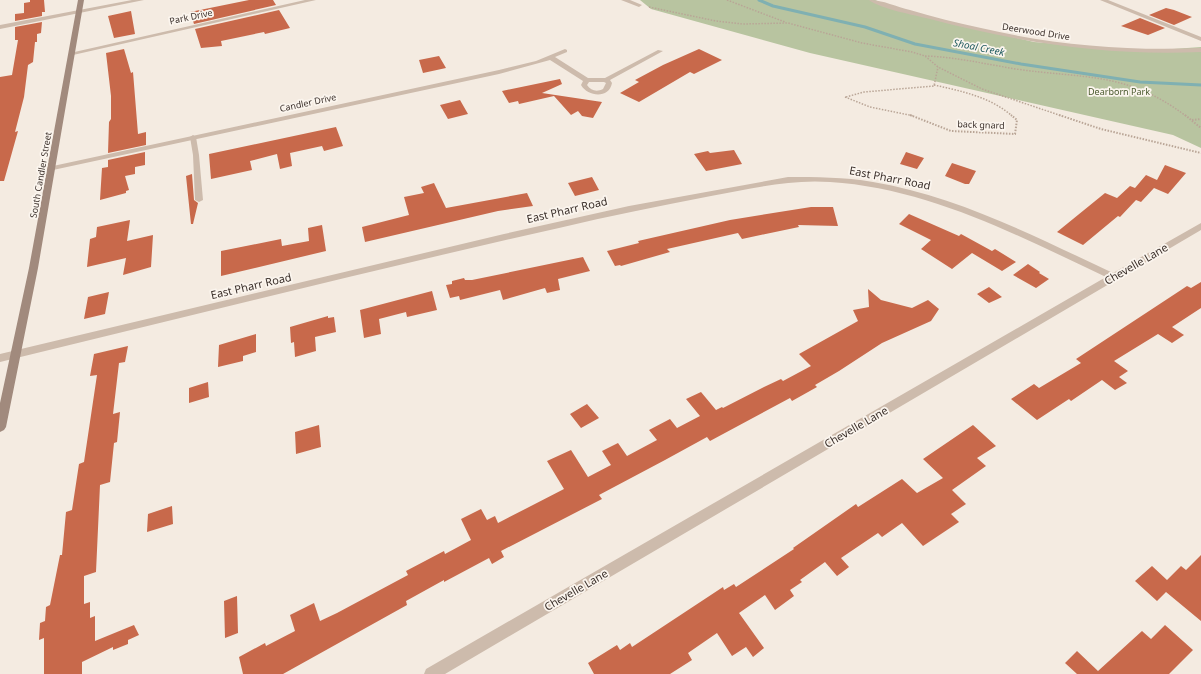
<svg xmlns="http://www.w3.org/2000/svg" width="1201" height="674" font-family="'Noto Sans',sans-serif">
<rect width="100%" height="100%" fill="#f4ebe1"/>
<path fill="#b8c4a0" d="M640 0H875L905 12 1034 42 1145 51 1201 47V148L1173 135 810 53 651 9Z"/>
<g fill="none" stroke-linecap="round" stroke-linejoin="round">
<path stroke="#7fb0b2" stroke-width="3" d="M759 0 773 6 865 27 915 44 1021 64 1140 82 1201 85"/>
</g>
<path fill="#c8694b" d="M30 0H44L45 12H42V16L15 21V14L24 13V3L30 2Z
M249 0H273L276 5 194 24 190 12Z
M1166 8 1174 10 1192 17 1174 25 1149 15Z
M279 10 290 28 265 34 264 32 221 41 222 46 201 48 195 29Z
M131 11 135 34 114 38 108 16Z
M1140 18 1165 28 1148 35 1121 26Z
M42 22 41 33 37 34V42H35L33 62 28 65 24 97 15 132 18 131 4 181H0V77L12 75 18 40H15V27Z
M124 49 131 73 133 72 138 134 146 132V145L108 153 109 122 111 119V96L106 53Z
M699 49 722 60 694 74 690 72 639 102 620 93 639 82 635 80 663 65Z
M439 56 446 68 423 73 419 60Z
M560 79 562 84 542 93 602 102 593 118 582 116 578 111 571 115 554 96 519 104 518 101 509 103 502 91Z
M460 100 468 114 448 119 440 105Z
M336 127 343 146 324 151 322 146 290 153 292 166 280 169 277 154 250 161 252 170 211 179 209 154Z
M734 150 742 164 706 171 694 154 708 151 710 153Z
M145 152V165L135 167V174L125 176 129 190 126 191V193L100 200 102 168 108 167V160Z
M906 152 924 158 917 169 900 164Z
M952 163 976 171 969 184H965L945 176Z
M1165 165 1186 173 1168 194 1154 188 1141 202 1136 200 1120 217 1118 216 1083 245 1057 232 1105 193 1117 198 1130 186 1135 188 1146 175 1157 180Z
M192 174 194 200 198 203 193 224H191L186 176Z
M592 177 599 190 575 196 568 183Z
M434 183 446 208 527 193 533 206 498 211 365 242 362 227 409 215 404 197 424 193 421 187Z
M811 207H833L838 226 798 225 799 227 742 239 738 233 667 249 670 252 621 266 620 265 615 266 607 251 639 243 638 241 730 220Z
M909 214 959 236 961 234 992 251 995 249 1016 262 1002 271 972 253 952 269 921 249 931 240 899 224Z
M130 220 127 241 153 235 151 267 123 275 126 258 87 267 90 239 96 237 97 227Z
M322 225 326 251 221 276V251L281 239 282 246 309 241 308 228Z
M583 257 590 271 558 279 560 290 547 293 545 288 503 300 500 290 460 300 459 296 450 298 446 285 452 284V281L464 278 465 280H472Z
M1028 264 1040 272 1039 273 1049 279 1036 288 1013 275Z
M1201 282V308L1172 327 1184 335 1172 343 1158 334 1114 361 1128 371 1119 377 1127 383 1115 390 1102 380 1071 401 1069 399 1037 420 1011 399 1034 384 1039 388 1081 363 1076 359 1181 290 1187 286 1191 288Z
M989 287 1002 297 989 303 977 294Z
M868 289 881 300 912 308 928 300 939 309 931 321 882 343 839 371 815 385 817 387 792 401 790 398 710 441 707 437 665 460 599 495 602 499 501 551 504 557 492 564 489 558 444 582V580L406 601 407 605 283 674H243L239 657 265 643 266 646 295 631 290 615 314 603 320 621 337 613 408 575 406 571 444 551 445 554 471 540 461 519 481 509 487 520 495 516 498 523 564 489 547 461 571 450 588 477 611 465 602 451 618 443 627 456 657 440 649 430 670 419 677 428 700 416 686 399 701 392 716 410 722 407 723 408 764 387 781 379 783 381 811 366 799 354 858 321 853 310 869 307Z
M432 291 437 310 407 317 406 312 379 319 381 334 364 338 360 310Z
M109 292 105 314 84 319 88 297Z
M328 316V318L334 317 336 332 315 337 316 351 295 357 294 342 291 343 290 327Z
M256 334V352L243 356V361L218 367 219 345Z
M128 346 125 362 119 363 113 414 120 412 117 442 114 443 110 482 100 485 96 572 84 576V604L90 602V618L95 616V641L134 625 139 635 128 640V644L113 650V647L82 662V674H44V638L39 640 40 623 45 621 46 607 50 605 60 555H62L66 512 72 510 79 464 84 462 97 375 90 376 94 354Z
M208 382 209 397 189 403V388Z
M587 404 599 418 581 428 570 414Z
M319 425 321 447 296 454 295 432Z
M973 425 996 446 977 458 986 466 952 490 966 504 951 514 959 522 923 546 902 523 882 537 878 533 841 558 849 567 837 576 825 562 800 580 802 582 790 590 794 596 775 610 765 595 739 613 764 648 753 657 746 647 732 656 717 633 688 653 692 660 670 674H594L588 663 617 645 620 650 630 643 632 647 723 587 724 590 734 584 736 587 794 549 793 548 856 504 858 507 902 479 917 493 943 478 923 459Z
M172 506 173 524 147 532 148 514Z
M1201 555V621L1166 592 1157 601 1135 581 1152 566 1167 580 1181 566 1186 570Z
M237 596 238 633 225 638 224 601Z
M1165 625 1193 650 1169 674H1077L1065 663 1077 651 1098 671 1142 631 1151 639Z"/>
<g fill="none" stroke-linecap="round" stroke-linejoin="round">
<path stroke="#b9a596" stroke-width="1.5" stroke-dasharray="1.5 1.5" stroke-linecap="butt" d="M727 0 785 22
M649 7 716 21 743 24 788 23 862 43 912 52 925 56 938 67 982 89 1062 116
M925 56C956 57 985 64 1016 69 1084 79 1126 71 1186 116
M934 85C961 91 991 97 1012 116
M845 97 870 107 914 116
M846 97 864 92 934 86 938 67"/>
<path stroke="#b9a596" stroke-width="2" stroke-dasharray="1.5 1.5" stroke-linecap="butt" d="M910 115 951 131 1015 134 1017 120 1011 115
M1059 115 1101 129 1201 153
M1185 115 1201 128
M1192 120 1201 119"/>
<path fill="#cdbbac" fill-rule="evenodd" d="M193 135 196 137 199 155 203 200 199 202 195 200 193 155 190 137Z"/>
<path fill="#cdbbac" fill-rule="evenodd" d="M132 0H144L0 29V25Z
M305 0H316L73 55 70 53Z
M621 0H630L642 5 639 7Z
M869 0C883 0 897 7 910 10 933 17 957 23 981 28 1053 45 1127 51 1201 48V52C1107 56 1021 43 930 19 914 15 881 9 869 0Z
M1100 0H1108L1201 37V41Z
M565 49 567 50V52L555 57 588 78H605L658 50 663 51 610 80 612 83C609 99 588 97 581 85L583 81 550 60 499 74 53 170 49 168 53 166 499 70 536 61ZM589 82H604L606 83 603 89C597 92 591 91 587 85Z
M788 177C816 177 844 177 873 182 957 196 1036 237 1113 273L1201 223V230L445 674H424L426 669 1106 277C1019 236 928 188 830 182 789 179 751 189 711 196 660 206 609 216 559 228 372 270 186 317 0 362V354L504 234 629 206Z"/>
<path fill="#a18a7d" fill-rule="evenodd" d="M78 0H84L38 268 6 427 4 430 0 432V403L29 268Z"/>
</g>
<g text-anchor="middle" stroke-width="3.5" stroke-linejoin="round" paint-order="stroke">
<g font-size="9" fill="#3b302b" stroke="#fbf5ee">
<text transform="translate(191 17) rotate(-12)" y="3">Park Drive</text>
<text transform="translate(1036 32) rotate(9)" y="3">Deerwood Drive</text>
<text transform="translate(308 103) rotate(-12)" y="3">Candler Drive</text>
<text transform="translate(981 125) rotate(2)" y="3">back gnard</text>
<text transform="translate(41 175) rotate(-80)" y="3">South Candler Street</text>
</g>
<g font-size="9" fill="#4a5a2e" stroke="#fbf5ee">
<text x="1119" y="95">Dearborn Park</text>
</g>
<g font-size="10" font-style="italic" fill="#1f5a5e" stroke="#fbf5ee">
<text transform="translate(979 47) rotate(11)" y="4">Shoal Creek</text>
</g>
<g font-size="11" fill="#3b302b" stroke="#fbf5ee">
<text transform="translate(890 178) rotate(11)" y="4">East Pharr Road</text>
<text transform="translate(567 210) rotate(-13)" y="4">East Pharr Road</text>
<text transform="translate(1136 264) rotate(-30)" y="4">Chevelle Lane</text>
<text transform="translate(251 286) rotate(-13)" y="4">East Pharr Road</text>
<text transform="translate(856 427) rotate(-30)" y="4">Chevelle Lane</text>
<text transform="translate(576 590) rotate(-30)" y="4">Chevelle Lane</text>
</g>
</g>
</svg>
